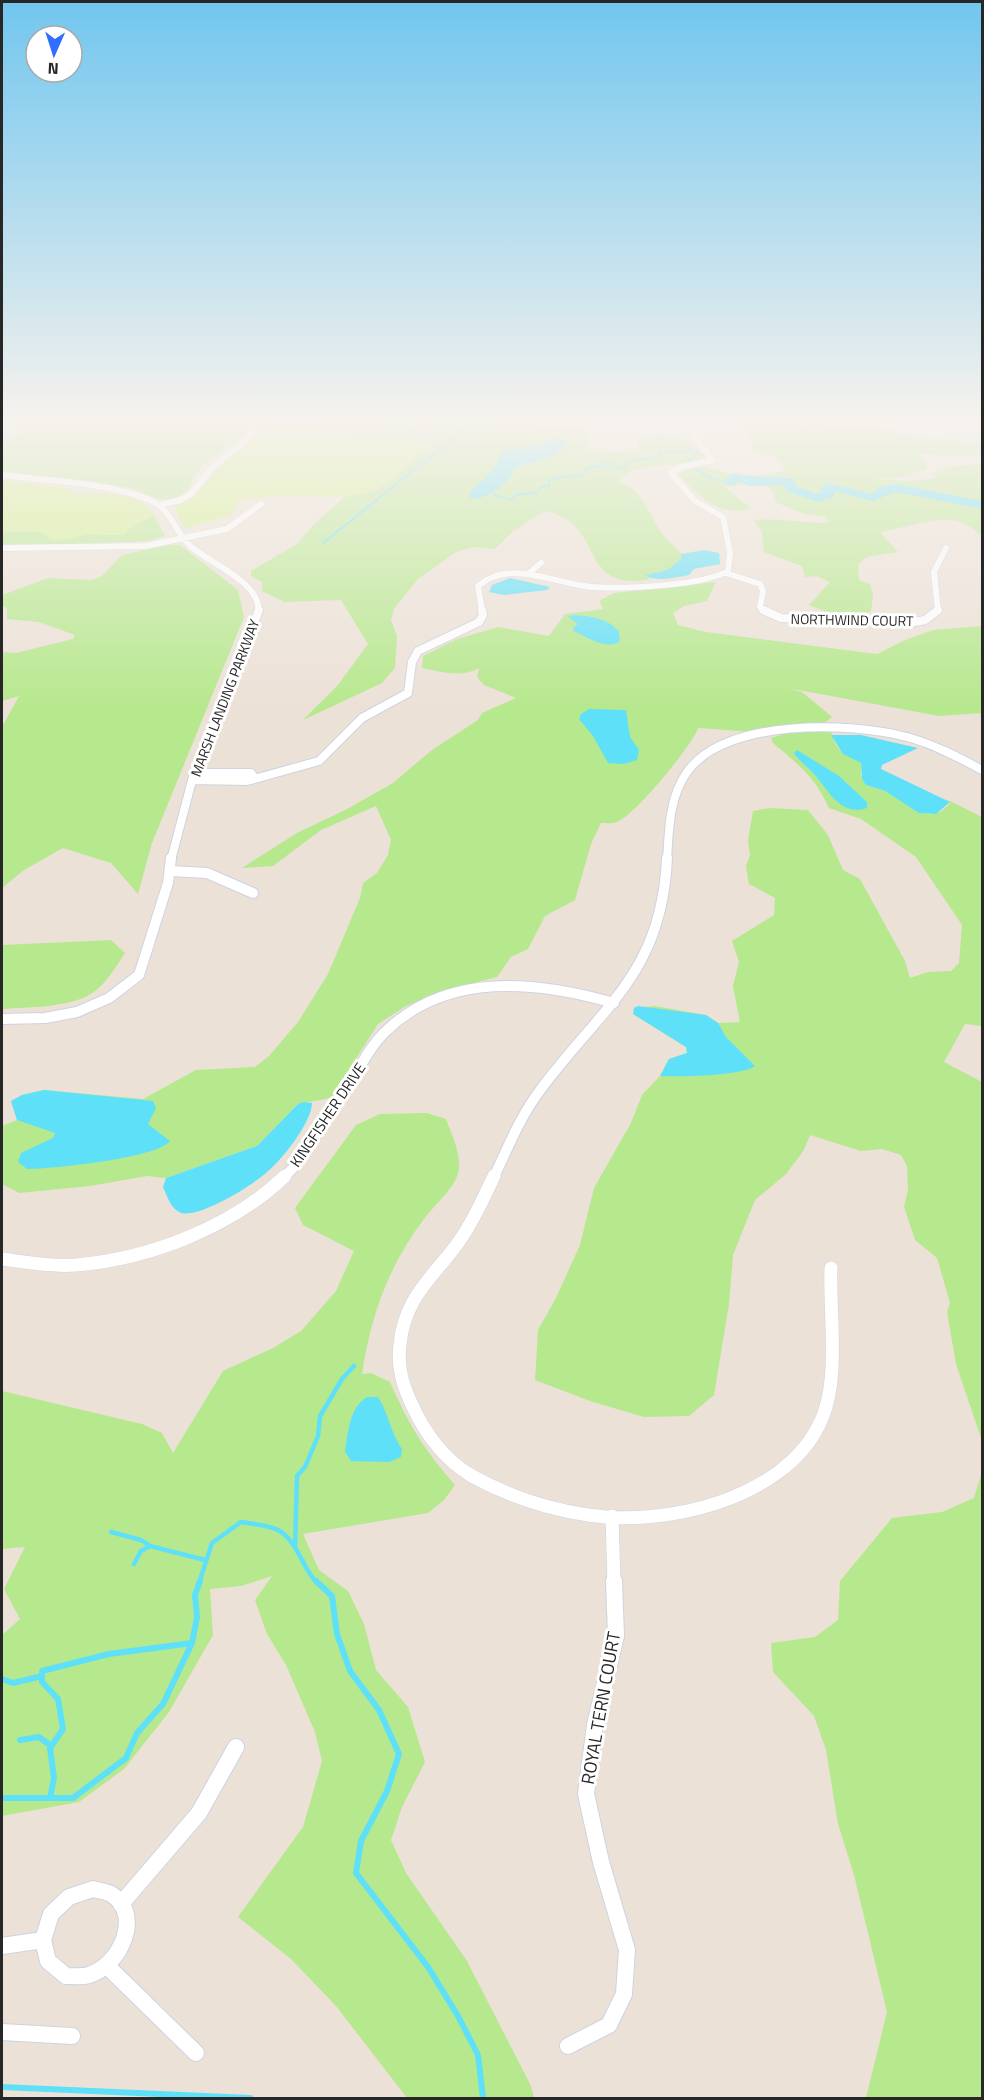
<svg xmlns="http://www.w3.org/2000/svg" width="984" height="2100" font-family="'Titillium Web',sans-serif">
<rect width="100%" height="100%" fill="#ece1d7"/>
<path fill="#b6e88d" d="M2 416H161L246 427 248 433 205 463 194 476 188 490 174 499H158L131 488 2 471V442L21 433 19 426Z
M313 416H544L525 423 542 429H585L589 435V449C606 449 622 456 638 448V440C660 426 691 440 706 457 684 473 642 456 618 481 643 490 647 511 660 531 666 540 676 547 683 555V560L669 570 647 575 650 579C576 593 607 522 544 511L512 532 495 549 473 547 456 552 418 579 394 609 391 620 397 636 395 668 382 683 303 720 338 685 368 644 341 600 285 602 262 591V582L251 576V571L297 544 314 524 345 497 375 490 386 484 421 452 410 446 373 441 374 436H352L349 434 352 430 314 426Z
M793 421 804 430 815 431 865 426 924 438 982 443V456L918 454 927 465 925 469 901 477 875 479 911 481 937 478 933 474 954 466 981 464 982 536C977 533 973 528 967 525 945 511 904 529 880 532L898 552 866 557 858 565 859 580 870 584 873 594 871 612 834 615 809 605 830 582 816 576 805 577 802 566 764 552 762 532 754 520C780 518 803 523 829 523L826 517 805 514 777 503 770 488 758 483 724 487 751 508C721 518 698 496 679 475 696 456 721 475 742 475 757 476 772 474 786 471L776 456 754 450 746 434 749 424Z
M154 515 165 536 147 541 2 547V531L41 532 70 539 88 534 123 535 133 526Z
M170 545H180L238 590 244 617 152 843 138 894 111 863 63 848 24 870 2 888V727L19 696 2 701V652L16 653 73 639 75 635 39 622 7 619V608L2 606V595L48 578 92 580 102 576 122 555Z
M716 582 707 601 684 606 673 613 678 625 706 632 877 654 903 641 933 630 982 626V713L939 716 788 688 802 692 832 717 823 724 754 732 698 728C693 745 636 813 619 821 614 824 607 823 601 823L591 844 575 900 545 916 528 949 511 957 497 977 440 992 406 1006 378 1024 331 1098 298 1104 257 1146 166 1178 147 1176 90 1186 19 1193 2 1184V1126L17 1120 11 1101 22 1095 44 1090 143 1099 196 1070 255 1067 269 1056 298 1022 328 974 360 898 363 883 377 873 388 855 391 840 376 806 321 830 273 866 242 868 297 833 347 809 393 783 432 750 478 720 482 713 516 698 484 685 477 677 479 668C462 678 441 672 422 668L423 656 457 639 498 627 549 636 565 614 603 609 599 601 614 593Z
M831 730C837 755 842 749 861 763V775L866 785C872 788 879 788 885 791 906 800 928 830 950 803L948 800 982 817V1026L965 1024 944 1062 982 1082V1441L956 1364 947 1312 950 1303 937 1258 915 1240 904 1207 908 1190 907 1166 901 1155 882 1149 861 1151 810 1135 804 1150 786 1174 755 1200 733 1255 729 1304 714 1395 689 1416 644 1417 590 1401 535 1380 538 1330 556 1298 580 1245 594 1188 631 1123 642 1095 660 1076 669 1059 687 1053 686 1047 633 1014 634 1008 655 1006 706 1015 718 1023 740 1022 733 986 739 962 732 941 774 915 775 898 749 884 746 866 750 855 748 840 753 811 770 808 808 810 828 835 843 870 860 879 905 961 910 978 928 972 951 971 959 963 962 925 916 857 861 819 829 808C815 777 799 765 773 743L771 738 791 732Z
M111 940 125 953C115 968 105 986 89 995 66 1008 27 1007 2 1009V945Z
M427 1113 446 1119C451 1133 460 1151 459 1167 459 1185 434 1205 424 1219 388 1267 371 1315 362 1374L371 1373 390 1382C410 1427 423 1448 455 1485L444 1500 428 1513 303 1534 319 1570 348 1591 364 1624 376 1670 408 1707 425 1762 402 1807 391 1840 406 1873 467 1961 531 2086 534 2098H407L336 2006 291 1959 238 1917 303 1827 322 1761 315 1732 286 1665 267 1634 255 1600 272 1576 241 1586 210 1589 213 1635 169 1712 124 1769 79 1802 2 1816V1635L20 1619 4 1589 25 1547 2 1549V1391L142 1424 162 1433 173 1453 223 1371 273 1348 301 1331 336 1291 354 1251 303 1225 295 1208 356 1125 380 1114Z
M982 1472V2098H866L887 2012 854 1875 838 1824 826 1750 814 1716 773 1672 771 1643 815 1637 838 1620 840 1581 892 1518 942 1512 974 1498Z"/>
<path fill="#d0f188" d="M261 416H313L314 426 330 430H354L349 434 352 436 376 435 373 441 404 446H430L385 484 366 493 345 497 282 495 241 500 230 516 184 528 175 507 194 497 221 465 256 436 262 424Z
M2 480 73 489 70 494C98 494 137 488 154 515L133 526 123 535 88 534 70 539 52 540 41 532 2 531Z"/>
<path fill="#5fe0f9" d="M557 438 566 440 567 445 556 455 516 467 511 471 513 475C502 485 486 502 470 498V492L493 470 503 451 529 448Z
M704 550 719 553 720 564 694 569 689 575C677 577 656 583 645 575L668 570 681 559V554Z
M510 578 550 587 547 590 504 595 489 592 492 585Z
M573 615C589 616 609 618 619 632L620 641C608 651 586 637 574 631L573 628 578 624 568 617Z
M589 709 626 710 630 737 639 750 637 760 624 764 608 763 593 736 579 719 581 714Z
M831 735H861L918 748 882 765 881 769 950 802 936 814 919 813 885 791 866 785 862 779 861 763 843 754Z
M797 750 839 776 867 802V808C841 817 829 791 814 774 808 767 799 761 794 753Z
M638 1006 706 1015 718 1023 726 1037 755 1066C742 1076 678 1077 660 1076L669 1059 687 1053 686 1047 633 1014 634 1008Z
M44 1090 153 1101 156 1108 148 1124 170 1141C158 1158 51 1169 27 1169L18 1162 21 1153 53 1138 55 1133 17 1120 11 1101 22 1095Z
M304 1102 312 1103C312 1122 282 1160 267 1172 253 1185 200 1218 181 1213 171 1209 167 1196 163 1187L166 1178 257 1146 298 1104Z
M367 1397H378C389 1414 390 1432 402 1449L401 1457 389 1462 351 1461 345 1452C348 1433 349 1408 367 1397Z"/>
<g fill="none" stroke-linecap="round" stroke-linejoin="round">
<path stroke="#5fe0f9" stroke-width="2" d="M342 416 374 420 428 435 449 428 469 432 482 428 480 422 506 419 507 416
M494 495 511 500 516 495 538 493 540 487 550 486 548 481 561 477 582 476 586 469 609 463 617 468H625L630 461 659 457 660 451 686 453 688 449 698 452 689 461C701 475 712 481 730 482
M323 543 459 434"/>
<path stroke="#5fe0f9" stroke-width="4.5" d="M111 1532 141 1540 150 1546 205 1560
M295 1548 297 1476 305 1467 318 1436 320 1416 342 1379 354 1366
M134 1564 141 1551 150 1546
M199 1583 212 1543 241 1522C252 1524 269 1525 278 1530 298 1541 302 1568 317 1583"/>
<path stroke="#5fe0f9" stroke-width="6" d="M316 1581 332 1596 337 1634 350 1671 379 1710 399 1754 387 1791 361 1841 356 1873 428 1967 458 2016 478 2055 483 2098
M2 1679 13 1683 42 1676
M20 1740 39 1737 50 1745
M2 1798H73L126 1758 137 1733 163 1704 192 1643 197 1617 195 1595 200 1581
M50 1798 54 1778 50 1748 63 1729 58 1699 42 1682V1671L109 1654 192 1643
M2 2087 250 2098"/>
<path fill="#5fe0f9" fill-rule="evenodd" d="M734 473C755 479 774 475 793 479L796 486 817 494 822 492 820 489 828 483 872 494 879 487 896 484 982 501V509L896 492 872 501 834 491V497L817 502 787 491 784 485 750 486 737 482 734 485H726V479Z"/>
<defs>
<path id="minor-far4" d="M746 416 843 418 944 435
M637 418 648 416
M2 475C51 481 104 482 150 500 170 508 175 531 189 545 207 562 262 583 258 611
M160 505 180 500 191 494 212 468 246 440 255 425V416
M2 548 145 546 227 529 261 504
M726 573 760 584 763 591 760 607 765 611
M528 574 541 563
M482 611 478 586C511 558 555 584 592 587 624 589 701 586 728 571L730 553 723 517 695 501 671 473 678 468 713 460 692 434 697 416
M938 611 934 572 946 548"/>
<path id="minor-far3" d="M763 610 781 618 910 623 925 620 938 610
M199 773H251L254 777
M193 780 247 781 319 761 362 718 408 693 412 662 418 651 479 622 483 615 482 610
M171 860 194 773 259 610
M667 860C669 829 669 798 687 772 726 718 850 722 907 737 933 744 958 757 982 770"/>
<path id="minor-far2" d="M171 871 207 873 253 893
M2 1019 45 1018 77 1012 109 998 139 975 168 883 171 858
M284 1177 296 1165C314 1137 333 1109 351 1081 362 1064 371 1045 385 1032 447 971 537 981 614 1003
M494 1177C508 1147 521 1115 541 1089 603 1006 662 973 667 858"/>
<path id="minor-far1" d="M494 1176C484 1197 474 1220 460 1240 435 1276 405 1295 400 1344 397 1368 403 1387 414 1409 426 1435 446 1461 472 1476 508 1496 547 1509 588 1515 664 1527 782 1500 819 1425 841 1382 829 1315 831 1268
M2 1259C26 1262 51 1267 76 1265 149 1259 232 1227 285 1176
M612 1516 614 1583"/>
<path id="minor" d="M93 1889C99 1891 106 1891 111 1894 144 1914 120 1966 89 1975 82 1977 74 1976 66 1976L48 1961 43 1940 51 1914 69 1897Z
M121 1904 199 1813 236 1747
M2 1946 43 1940
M107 1966 196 2053
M2 2032 72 2036
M568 2046 609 2025 624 1994 627 1950 601 1862 586 1794 595 1725 616 1636 614 1581"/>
</defs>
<use href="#minor-far4" stroke="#ccd3e2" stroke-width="7"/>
<use href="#minor-far3" stroke="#ccd3e2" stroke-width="10"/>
<use href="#minor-far2" stroke="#ccd3e2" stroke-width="12"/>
<use href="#minor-far1" stroke="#ccd3e2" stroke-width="14"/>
<use href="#minor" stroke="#ccd3e2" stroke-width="18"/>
<use href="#minor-far4" stroke="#fff" stroke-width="6"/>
<use href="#minor-far3" stroke="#fff" stroke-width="8"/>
<use href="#minor-far2" stroke="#fff" stroke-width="10"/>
<use href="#minor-far1" stroke="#fff" stroke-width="13"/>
<use href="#minor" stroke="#fff" stroke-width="16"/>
</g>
<linearGradient id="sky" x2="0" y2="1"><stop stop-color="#71c6ef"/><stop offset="0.59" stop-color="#f6f2ed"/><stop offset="1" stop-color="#f6f2ed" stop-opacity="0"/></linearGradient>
<rect width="984" height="710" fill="url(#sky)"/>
<g text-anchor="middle" stroke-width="6" stroke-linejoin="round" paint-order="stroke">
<g font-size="14" fill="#272727" stroke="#fff">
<text transform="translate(852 620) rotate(1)" y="5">NORTHWIND COURT</text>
<text transform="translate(225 698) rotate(-69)" y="5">MARSH LANDING PARKWAY</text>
</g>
<g font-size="15" fill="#272727" stroke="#fff">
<text transform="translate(328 1115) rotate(-56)" y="5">KINGFISHER DRIVE</text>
</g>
<g font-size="18" fill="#272727" stroke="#fff">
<text transform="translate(601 1708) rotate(-80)" y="6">ROYAL TERN COURT</text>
</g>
</g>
<rect width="984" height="2100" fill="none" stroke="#272727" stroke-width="6"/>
<g transform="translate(54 54) rotate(183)"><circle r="28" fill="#ffffff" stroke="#a9a9a9" stroke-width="1.5"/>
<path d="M0-4.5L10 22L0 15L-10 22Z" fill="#316dff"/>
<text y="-9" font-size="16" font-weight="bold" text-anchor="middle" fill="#272727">N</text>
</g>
</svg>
